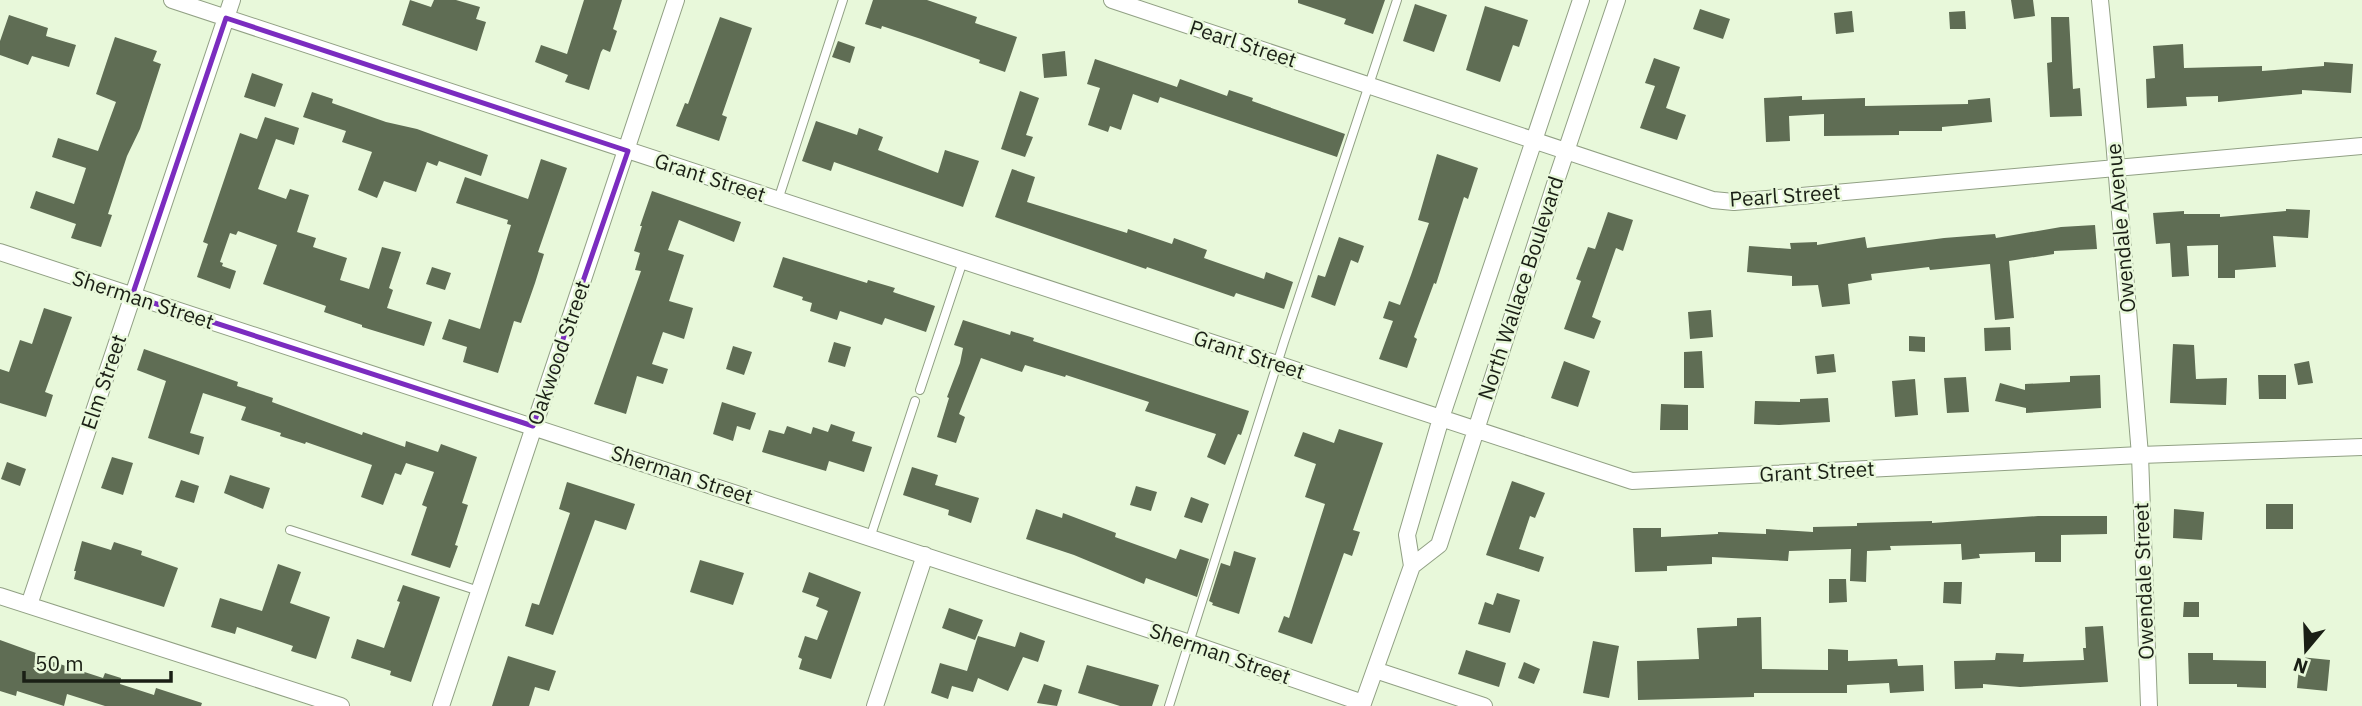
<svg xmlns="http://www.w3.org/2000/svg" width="2362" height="706" font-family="'IBM Plex Sans',sans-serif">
<rect width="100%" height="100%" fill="#e8f8da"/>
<path fill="#5f6d54" d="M410 0 431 7 434 0H456L480 7 476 19 486 22 477 51 402 25Z
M584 0H622L613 29 617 31 610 52 603 49 601 52 589 90 565 82 568 75 535 62 541 45 567 54Z
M873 0H927L977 17 975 23 1017 37 1005 72 979 63 980 60 921 39 882 26 881 29 865 24Z
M1298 0H1385L1373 34 1344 24 1346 19 1298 3Z
M2011 0H2033L2035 16 2014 19Z
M1415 4 1447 15 1434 52 1403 41Z
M1485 6 1528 20 1519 47 1513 45 1500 82 1466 70Z
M1700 9 1730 19 1723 39 1693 29Z
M1852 11 1854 32 1836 34 1834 13Z
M1965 11 1966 29H1950L1949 12Z
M9 15 48 28 46 36 76 45 69 67 32 56 28 65 0 55V41Z
M720 17 752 28 722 115 727 117 719 141 676 126 685 103 688 104Z
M2051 17H2069L2073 89 2080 88 2082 116 2050 117 2047 63 2052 62Z
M115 37 157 51 153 61 161 64 140 129 127 156 108 214 112 215 101 247 71 238 76 224 30 208 36 191 74 204 86 168 52 157 58 138 98 151 116 102 96 94Z
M838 41 855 47 850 63 832 57Z
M2183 44 2184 68 2262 66V71L2324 66V62L2353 64 2351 93 2302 90V94L2218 102V96L2186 97 2187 106 2147 108 2146 79 2155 78 2153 46Z
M1065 51 1067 76 1044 78 1042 54Z
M1654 58 1680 67 1666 108 1686 115 1677 140 1640 128 1655 86 1645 83Z
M1095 59 1177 87 1180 79 1227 96 1229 90 1253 98 1252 101 1345 134 1337 157 1160 97 1158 103 1133 94 1121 130 1110 126 1108 132 1088 125 1100 88 1087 84Z
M252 73 283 84 275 107 244 97Z
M1020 91 1039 98 1026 135 1033 137 1025 157 1001 149Z
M312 92 333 99 332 103 386 122 417 129 488 155 481 176 439 161 437 166 427 162 416 192 384 181 377 198 358 190 372 152 342 142 346 131 303 117Z
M1802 96V100L1865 98V106L1968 104V100L1990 98 1992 122 1942 127V131H1899V135L1824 136V114L1789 116 1790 141 1766 142 1764 98Z
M265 117 299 128 294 145 276 139 258 189 286 199 290 189 309 195 297 232 316 238 313 247 347 258 340 280 369 289 382 247 401 252 389 288 393 290 387 308 432 322 424 346 362 327V325L324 312 326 306 263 284 277 245 238 231 236 235 230 233 220 262 223 263 222 266 236 271 230 289 197 277 208 244 203 242 240 133 257 139Z
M816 121 857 135 859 128 883 137 878 150 938 173 945 150 979 161 963 207 834 162 831 171 802 161Z
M1437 154 1478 168 1468 199 1464 197 1436 284 1434 283 1414 337 1417 339 1407 368 1379 359 1393 321 1383 318 1389 301 1400 305 1411 275 1429 223 1418 220Z
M541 159 567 168 538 252 544 254 535 283 521 323 514 321 498 373 463 362 467 347 442 339 449 319 480 329 511 225 507 224 508 220 456 203 465 177 528 199Z
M1012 169 1035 177 1027 202 1127 233 1128 229 1172 244 1174 238 1207 250 1204 258 1264 279 1266 272 1293 282 1284 309 1236 293 1234 297 1147 267 1146 269 995 217Z
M652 191 741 222 734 242 679 220 668 250 684 255 669 301 693 308 684 339 663 332 652 364 668 369 663 384 637 376 626 414 594 404 641 271 635 270 640 253 634 251 642 226H640Z
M2286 209 2310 210 2308 238 2273 236 2276 267 2235 270V278H2218V245L2187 246 2189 276 2172 277 2170 243 2156 244 2153 213 2184 211V214H2220V217L2286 211Z
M1608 212 1633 220 1623 251 1616 248 1592 317 1601 321 1594 339 1564 329 1581 281 1576 279 1588 247 1595 249Z
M2095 225 2097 249 2054 251V254L2009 261 2014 318 1995 320 1990 264 1930 270 1929 267 1871 274 1872 280 1848 284 1850 304 1822 307 1818 285 1792 286V276L1747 272 1749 246 1791 249 1790 243 1817 242V245L1865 237 1867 248 1944 238 1995 234 1996 238 2061 227Z
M1339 237 1364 246 1358 263 1351 260 1335 306 1311 297 1318 275 1325 277Z
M783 257 867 283 868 280 895 288 893 292 935 306 926 332 885 318 882 325 840 311 837 320 810 311 812 303 802 300 803 297 773 287Z
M432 267 451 273 445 290 426 284Z
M44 308 72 317 45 392 53 395 46 417 0 403V369L9 372 20 340 32 344Z
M1711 310 1713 337 1690 339 1688 312Z
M963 320 1010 335 1011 331 1034 338 1033 341 1249 411 1241 435 1238 434 1225 465 1207 457 1216 434 1145 411 1149 402 1066 375 1065 377 1025 365 1022 372 981 358 959 414 965 417 956 443 937 437 949 398 947 397 960 363 963 348 954 345Z
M2010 327 2011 350 1985 351 1984 328Z
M1909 336 1925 337V352L1909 351Z
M834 342 851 347 845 367 828 362Z
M2173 344 2194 345 2196 379 2227 378 2226 405 2170 403Z
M733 346 752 352 744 375 726 369Z
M144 349 238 382 237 386 273 398 272 402 362 435 363 432 405 447 406 441 438 452 441 444 477 457 462 503 468 505 455 545 458 546 450 568 411 555 427 507 422 505 434 472 406 463 401 475 395 473 383 505 361 497 372 465 306 442 305 444 280 436 281 433 241 420 246 407 203 393 190 433 204 437 199 455 148 438 166 381 137 370Z
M1702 351 1704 388H1684V352Z
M1834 354 1836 372 1817 374 1815 356Z
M1564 361 1590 371 1578 407 1551 398Z
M2309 361 2313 383 2298 385 2294 364Z
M2100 375 2101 408 2026 413V408L1995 401 2000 383 2025 390V384L2070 382V376Z
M2258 375H2286V399H2259Z
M1966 377 1969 412 1947 413 1944 378Z
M1915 379 1918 415 1895 417 1892 381Z
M1828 398 1830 422 1779 425 1754 424 1755 401 1800 402V399Z
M722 402 756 413 750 430 737 426 733 441 713 434Z
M1661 404 1688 405V430H1660Z
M831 424 855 432 852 441 872 447 864 472 829 461 826 471 762 452 769 430 784 434 787 426 811 434 813 427 828 432Z
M1339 429 1383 443 1353 530 1360 532 1352 556 1344 553 1312 644 1278 632 1284 616 1289 618 1325 504 1305 497 1316 464 1294 456 1303 432 1334 443Z
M112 457 133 463 123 495 101 488Z
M7 462 26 469 20 486 1 479Z
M912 467 938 475 935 485 979 498 971 523 948 515 949 510 903 495Z
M230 475 270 488 263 509 224 493Z
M181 480 199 486 194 503 175 497Z
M1512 481 1545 493 1535 518 1530 516 1519 549 1544 557 1539 572 1486 555Z
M567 482 635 504 626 530 595 520 553 635 525 626 532 603 539 605 570 513 559 509Z
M1136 486 1157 492 1151 511 1130 505Z
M1191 497 1209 504 1202 523 1184 517Z
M2266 504H2293V529H2266Z
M1036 509 1062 518 1063 513 1116 533 1115 537 1176 559 1180 549 1209 559 1197 597 1146 578 1144 584 1074 555 1026 539Z
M2174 509 2204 512 2202 540 2173 538Z
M2038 516H2107V534L2061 535V562H2035V552L1979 554 1980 558 1962 560 1961 544 1890 546 1891 550 1867 551 1866 582 1850 581 1851 549 1789 551 1788 561 1712 557V564L1667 566V571L1635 572 1633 528H1661V537L1718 534V532L1766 534V529L1813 532V527L1857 526V523L1932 521V523Z
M82 541 111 550 114 542 142 551 141 555 178 568 164 607 74 579 76 571H74Z
M1234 551 1256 558 1239 614 1212 605 1213 603 1209 601 1221 563 1230 566Z
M700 560 744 573 733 605 690 592Z
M278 564 301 572 290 603 330 617 316 659 291 651 293 646 237 627 235 634 211 627 220 598 262 611Z
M809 572 861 592 831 679 799 669 802 659 798 657 805 636 817 640 828 611 816 606 819 598 802 592Z
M1829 579H1846L1847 602 1829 603Z
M1944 582H1962L1961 604 1943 603Z
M403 585 440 597 411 682 390 675 391 671 351 658 357 639 384 648 400 602 397 601Z
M1497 593 1520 600 1510 633 1478 624 1485 602 1493 605Z
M2184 602H2199V617H2183Z
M949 608 983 620 975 640 942 628Z
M1761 617 1762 669 1828 670V649L1848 650V661L1897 659 1898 666 1923 665 1924 691 1890 693 1889 683 1847 685V693H1754V697L1638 700 1637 661 1699 659 1697 628 1737 626V618Z
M2103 626 2108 682 2020 687 1983 684V688L1955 689 1954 661 1995 660 1996 653 2024 654 2023 662 2084 660 2083 648H2086L2085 627Z
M1020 632 1045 641 1038 662 1023 657 1008 691 978 678 973 692 952 686 948 699 931 693 940 663 967 671 978 636 1015 647Z
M0 640 36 653 35 656 103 678 105 673 121 678 120 684 154 695 156 688 202 703 201 706H105L67 694 64 706 17 691 16 696 0 691Z
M1593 641 1619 646 1609 698 1583 693Z
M1466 650 1506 663 1499 687 1458 674Z
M2188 653H2213V660L2266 661V688L2237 687V684H2189Z
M508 656 556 671 549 691 535 687 529 706H492Z
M2300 657 2330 660 2327 691 2297 688Z
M1524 662 1540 669 1534 684 1518 678Z
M1087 665 1159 685 1152 706H1120L1078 693Z
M1044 684 1062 690 1057 706 1037 703Z"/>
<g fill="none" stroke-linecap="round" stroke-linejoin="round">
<defs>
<path id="lane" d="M778 200 843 0
M920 390 963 261
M290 530 479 591
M870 538 915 401
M1169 706 1284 342 1397 0"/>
<path id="street" d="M172 0 1632 481 2140 455 2362 447
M1112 0 1713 200 1734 202 2362 146
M2100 0 2114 140 2140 455 2149 706
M0 252 1190 643 1363 703
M1412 566 1439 545 1557 178 1617 0
M0 596 341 706
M29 605 232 0
M1375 670 1484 706
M441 706 676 0
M875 706 925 555
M1362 706 1412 566 1407 535 1441 418 1581 0"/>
</defs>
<use href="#lane" stroke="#91a084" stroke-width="10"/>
<use href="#street" stroke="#91a084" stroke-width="18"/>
<use href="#lane" stroke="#fff" stroke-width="8"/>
<use href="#street" stroke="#fff" stroke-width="16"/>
</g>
<path fill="none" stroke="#7b2cbf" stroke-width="5" stroke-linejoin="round" d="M226 18 628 151 533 426 132 296Z"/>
<g text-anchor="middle" stroke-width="5" stroke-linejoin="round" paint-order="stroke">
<g font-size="21" fill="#1a1f15" stroke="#e8f8da">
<text transform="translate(1243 44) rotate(18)" y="7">Pearl Street</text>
<text transform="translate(710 178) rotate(18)" y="7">Grant Street</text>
<text transform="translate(1785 196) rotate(-4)" y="7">Pearl Street</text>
<text transform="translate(2121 228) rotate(-95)" y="7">Owendale Avenue</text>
<text transform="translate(1521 288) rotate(-72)" y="7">North Wallace Boulevard</text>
<text transform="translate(143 300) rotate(18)" y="7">Sherman Street</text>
<text transform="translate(559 353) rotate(-71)" y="7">Oakwood Street</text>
<text transform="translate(1249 355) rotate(18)" y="7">Grant Street</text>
<text transform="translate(104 382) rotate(-71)" y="7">Elm Street</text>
<text transform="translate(1817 472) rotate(-3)" y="7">Grant Street</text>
<text transform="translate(682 475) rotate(18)" y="7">Sherman Street</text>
<text transform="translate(2144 581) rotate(-92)" y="7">Owendale Street</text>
<text transform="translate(1220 654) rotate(19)" y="7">Sherman Street</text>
</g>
</g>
<g transform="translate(2306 650) rotate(199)" stroke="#e8f8da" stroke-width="5" paint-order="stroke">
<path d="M0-5L12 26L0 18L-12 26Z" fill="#1a1f15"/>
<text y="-10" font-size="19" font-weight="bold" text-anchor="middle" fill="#1a1f15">N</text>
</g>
<path d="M24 671v10h147v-10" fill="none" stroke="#1a1f15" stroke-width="3.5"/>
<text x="35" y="671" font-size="21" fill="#1a1f15" stroke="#e8f8da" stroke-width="5" paint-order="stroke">50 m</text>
</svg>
